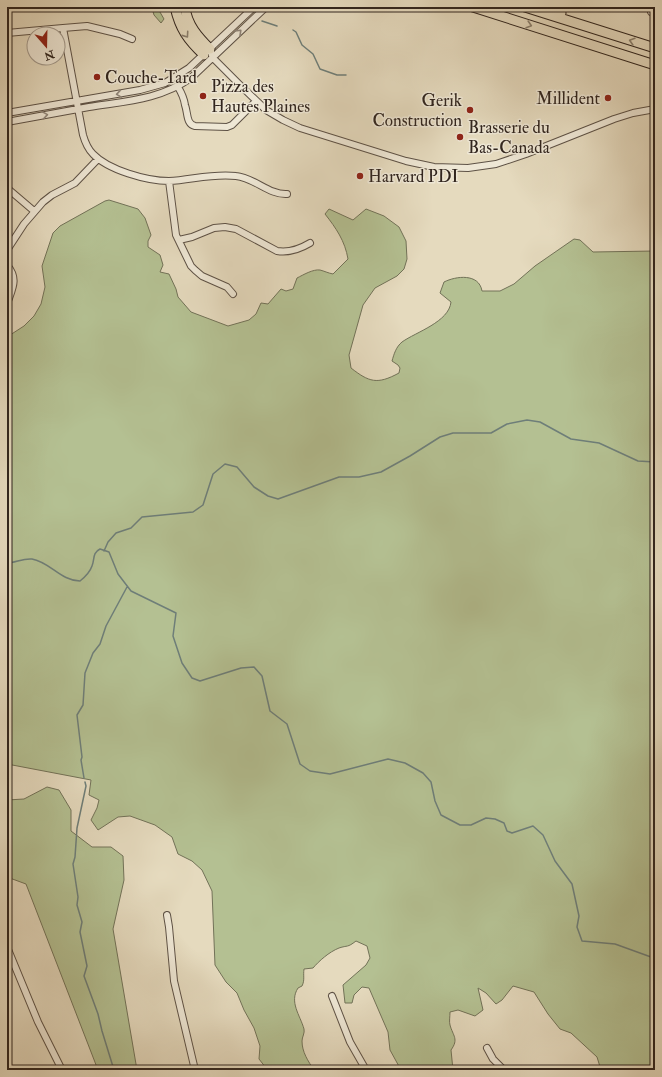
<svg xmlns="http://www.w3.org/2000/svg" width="662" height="1077" font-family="'IM FELL Double Pica',serif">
<rect width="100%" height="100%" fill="#e5dabe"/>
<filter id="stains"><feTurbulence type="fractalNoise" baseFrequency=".005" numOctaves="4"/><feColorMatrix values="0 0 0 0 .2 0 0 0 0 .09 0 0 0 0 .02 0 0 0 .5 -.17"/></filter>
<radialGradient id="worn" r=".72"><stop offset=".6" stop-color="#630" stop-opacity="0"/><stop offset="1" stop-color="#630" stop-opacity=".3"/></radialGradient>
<path fill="#b4c092" stroke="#727258" d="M137 7H157L164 19 161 23 154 15 152 8Z
M109 200 138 209 145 218 151 235 148 241V247L160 255 163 265 160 272 169 274 176 289 178 297 191 312 228 326 249 320 256 314 261 303 268 304 281 289 286 291 293 289 297 278C303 275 313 269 320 270 324 271 328 273 333 274L348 259C345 241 336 228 325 214L329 209 353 220 366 209 384 216 399 227 406 241 407 259 404 269 397 276 375 288 363 305 349 355 351 368C369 382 377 385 399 373L400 368 398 365 392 361C394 354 396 347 402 342 416 332 449 322 451 302L440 293 444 282C456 276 479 273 482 291H500L514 284 535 266 574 239 580 240 593 252 655 251V1070H601L597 1057 571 1033 560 1029 548 1014 534 992 513 986 502 1000 496 1004 486 993 478 988 483 1010 475 1016 458 1010 450 1012C450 1016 449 1022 450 1025 453 1036 459 1039 451 1050L453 1070H401L390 1050 388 1032 369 988 362 987 354 995 352 1003H345L343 985 366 965 370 958 367 946 356 941C347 948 348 945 339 948 329 952 319 961 313 968L304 969C303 976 305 980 302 986L298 988C289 1002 300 1015 304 1029 305 1033 302 1037 302 1041 302 1052 308 1061 314 1070H270L266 1068 259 1059 260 1046 254 1028 244 1010 237 993 226 982 215 965 212 891 202 870 192 861 178 854 172 837 155 825 130 816 118 817 98 830 91 820 97 808 99 800 89 795 91 780 7 764V337L24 326 34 316 41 304 45 287 42 266 53 233 60 226 105 201Z
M47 787 59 790 71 810V831L92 847H111L123 856 124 880 113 929 137 1070H98L26 884 7 877V800L24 799Z"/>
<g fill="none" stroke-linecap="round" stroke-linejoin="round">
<path stroke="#6e7e79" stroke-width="1.5" d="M226 7 234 10
M262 21 277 26
M293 30 296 32 302 45 313 54 320 69 337 75H346
M104 551 108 542 116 533 131 528 142 517 193 512 203 505 213 474 225 464 237 467 254 487 268 496 278 499 339 477H359L381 472 410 456 440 437 453 433H491L507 424 527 420 540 422 571 439 599 443 638 461 655 462
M7 563C15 563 23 558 32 559 50 562 61 581 80 581 85 577 90 572 92 566 95 559 92 553 100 549L109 552 118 574 131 591 176 613 173 636 182 663 192 678 200 681 241 668 254 667 262 676 270 711 287 724 300 764 310 771 330 774 388 759 405 763 423 773 431 782 435 801 441 815 460 825H471L486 818 495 819 504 823 507 831 512 833 533 826 543 835 555 861 572 884 579 916 577 927 582 941 615 944 651 957 655 963
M84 778 81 760 82 757 77 715 83 705 85 673 93 653 100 644 106 626 127 587
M85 782 86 786 77 828 75 857 73 864 78 897 77 905 82 922 80 932 87 966 84 976 98 1014 102 1031 114 1070"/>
<defs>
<path id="minor" d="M651 12 655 10
M63 28 87 26 120 34 132 39
M7 33 63 28 83 135C85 142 88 149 93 154 108 170 147 181 169 181 191 180 213 173 236 176 255 178 269 195 287 194
M210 49 213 58 242 87 266 110 283 120 300 128 406 161 434 167 468 168 496 164 526 154 614 119 633 113 655 109
M178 87C181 92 184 98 185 105 188 113 186 124 195 126L227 127 232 125 256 101
M7 113 140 90 165 83 189 68 254 7
M7 122C34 117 62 112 89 107 126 101 159 100 191 78L266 7
M169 181 176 235 191 266 195 270 202 276 227 287 233 294
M7 188 34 211
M179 240 192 237 214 228 225 227 236 229 277 251C289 253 300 249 310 243
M7 250 24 224 43 202 52 195 75 183 98 159
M7 265C19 279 12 289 7 304
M167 915 169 927 174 981 195 1070
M7 947 38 1022 62 1070
M332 996 350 1042 366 1070
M487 1048 493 1059 504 1070"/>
<path id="highway" d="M175 7C180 29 188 40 204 55
M185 7C187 25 198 37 210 49
M473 7 655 65
M525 7 655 48
M547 7 561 13"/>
</defs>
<use href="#minor" stroke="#5e5246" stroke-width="8"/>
<use href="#highway" stroke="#31251e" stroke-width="11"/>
<use href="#minor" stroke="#eee7d5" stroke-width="6"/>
<use href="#highway" stroke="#e5dabe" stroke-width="9"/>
</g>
<defs><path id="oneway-chevron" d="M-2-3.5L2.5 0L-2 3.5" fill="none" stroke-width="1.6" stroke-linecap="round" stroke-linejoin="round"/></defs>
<g stroke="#8b806e">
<use href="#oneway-chevron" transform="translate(529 25) rotate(17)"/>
<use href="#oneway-chevron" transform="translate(186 35) rotate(55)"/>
<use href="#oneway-chevron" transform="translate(632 41) rotate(-163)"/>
</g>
<g stroke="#90867a">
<use href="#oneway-chevron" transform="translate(239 32) rotate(-44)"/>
<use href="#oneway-chevron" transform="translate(119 94) rotate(171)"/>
<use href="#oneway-chevron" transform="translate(45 115) rotate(-9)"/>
</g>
<g fill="#8f2418" stroke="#eee7d5" stroke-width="1.5">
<circle cx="97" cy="77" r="4"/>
<circle cx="203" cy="96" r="4"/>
<circle cx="608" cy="98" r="4"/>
<circle cx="470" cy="110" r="4"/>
<circle cx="460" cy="137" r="4"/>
<circle cx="360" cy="176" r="4"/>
</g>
<g text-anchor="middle" stroke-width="3" stroke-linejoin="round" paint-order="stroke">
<g font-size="17" fill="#31251e" stroke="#eee7d5" text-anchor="start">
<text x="105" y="83">Couche-Tard</text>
<text x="211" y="92">Pizza des<tspan x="211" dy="20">Hautes Plaines</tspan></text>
<text x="600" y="104" text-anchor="end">Millident</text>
<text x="462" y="106" text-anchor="end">Gerik<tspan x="462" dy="20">Construction</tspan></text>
<text x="468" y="133">Brasserie du<tspan x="468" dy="20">Bas-Canada</tspan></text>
<text x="368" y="182">Harvard PDI</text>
</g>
</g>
<rect width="662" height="1077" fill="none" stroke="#e5dabe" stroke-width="24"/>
<rect x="8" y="8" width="646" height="1061" fill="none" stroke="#31251e" stroke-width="2"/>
<rect x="12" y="12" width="638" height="1053" fill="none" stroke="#31251e"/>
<g transform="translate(46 46) rotate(160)"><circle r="19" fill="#eee7d5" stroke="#a2998c"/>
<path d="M0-3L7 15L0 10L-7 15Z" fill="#8f2418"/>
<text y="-6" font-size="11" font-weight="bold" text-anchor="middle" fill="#31251e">N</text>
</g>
<rect width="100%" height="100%" filter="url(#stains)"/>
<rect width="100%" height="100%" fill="url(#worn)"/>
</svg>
